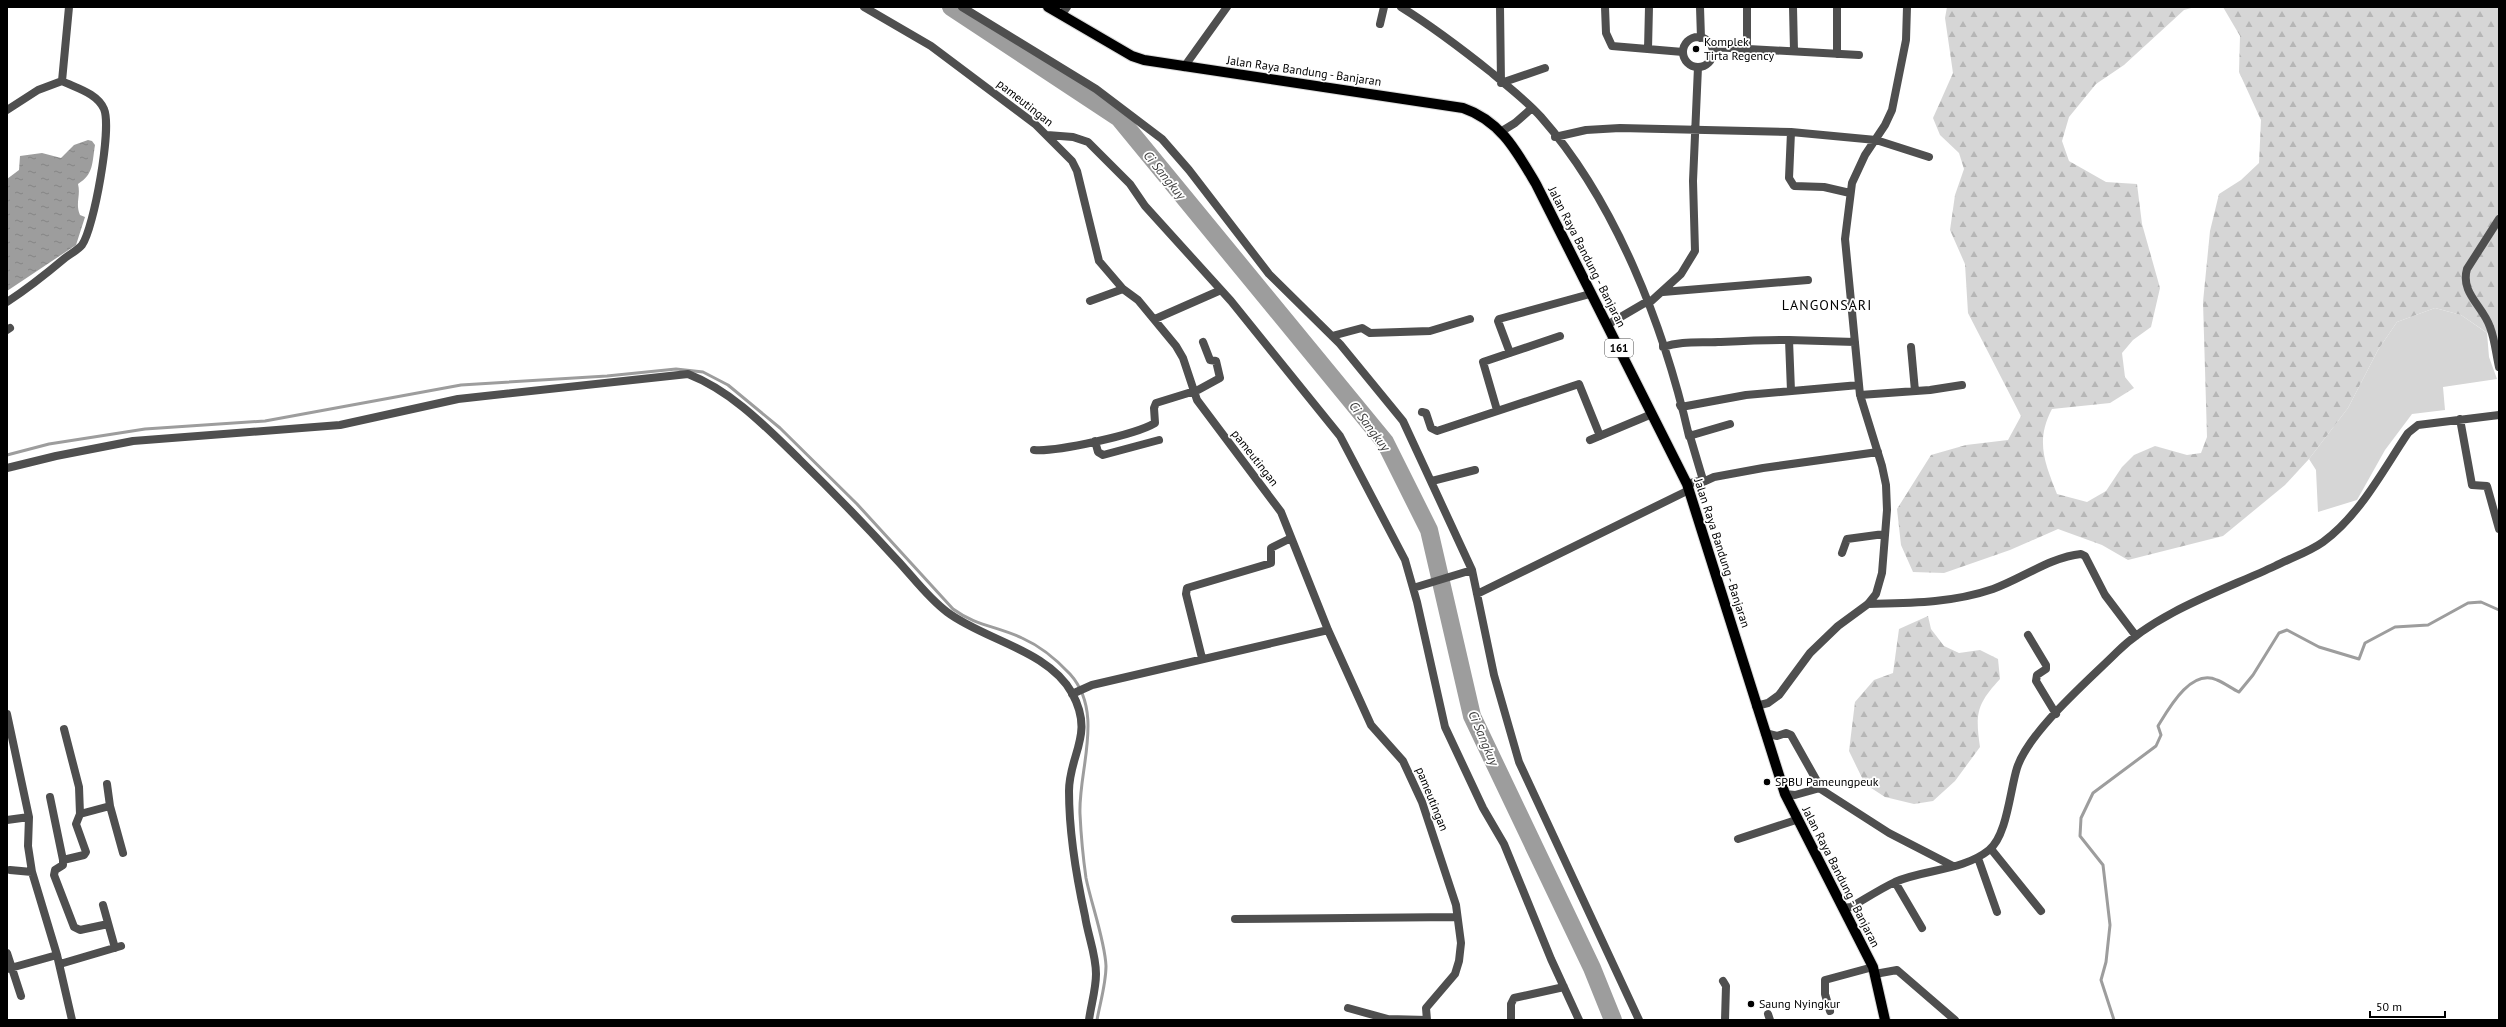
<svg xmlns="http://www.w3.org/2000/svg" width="2506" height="1027" font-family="'PT Sans',sans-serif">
<defs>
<pattern id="forest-firs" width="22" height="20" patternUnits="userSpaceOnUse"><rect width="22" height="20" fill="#d6d6d6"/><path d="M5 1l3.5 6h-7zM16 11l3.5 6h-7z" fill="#b6b6b6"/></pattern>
<pattern id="water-ripples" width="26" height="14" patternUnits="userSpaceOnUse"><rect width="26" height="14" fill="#9d9d9d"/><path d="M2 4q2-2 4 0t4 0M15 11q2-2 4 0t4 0" fill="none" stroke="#858585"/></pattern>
</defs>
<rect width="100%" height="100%" fill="#fff"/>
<path fill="#d6d6d6" d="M2435 308 2461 315 2487 333 2489 357 2497 379 2443 387 2445 410 2412 414 2385 450 2357 500 2318 512 2316 470 2309 459 2348 408 2378 350 2397 322Z"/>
<path fill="url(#forest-firs)" d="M1947 7H2195L2184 10 2124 65 2096 84 2069 117 2062 141 2069 161 2106 182 2137 184 2142 224 2160 288 2151 327 2133 340 2122 353 2125 377 2134 388 2110 403 2052 409C2035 441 2045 463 2057 494L2087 502 2106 491 2122 467 2134 455 2155 446 2187 455 2201 453 2207 437 2203 302 2210 231 2219 194 2241 180 2259 163 2261 120 2239 72 2240 36 2223 7H2499V341L2461 315 2435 308 2397 322 2378 350 2348 408 2309 459 2285 485 2223 536 2128 560 2102 545 2058 529 2010 550 1944 573 1913 572 1901 545 1897 509 1931 455 1966 445 2008 440 2021 416 1968 313 1965 264 1950 230 1955 195 1964 169 1959 153 1940 135 1933 118 1953 73 1945 18Z
M1928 616 1931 629 1944 646 1959 653 1980 650 1998 659 2000 679C1977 704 1975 713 1980 747L1955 781 1933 801 1914 804 1885 797 1865 784 1849 751 1855 702 1874 680 1893 673 1899 629Z"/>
<path fill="url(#water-ripples)" d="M88 140 92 141 95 145C92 163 94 174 78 184 81 196 75 203 80 215L85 217 76 245 7 291V179L19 170 20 156 42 153 61 158 74 145Z"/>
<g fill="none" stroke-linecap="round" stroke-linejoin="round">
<path stroke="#9d9d9d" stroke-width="3" d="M7 455 49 444 145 429 265 421 461 385 607 376 676 369 703 372 728 385 780 428 857 504 953 609C976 626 997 626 1022 638 1040 646 1057 660 1070 674 1105 713 1078 770 1080 814 1081 835 1083 857 1086 878 1091 903 1105 941 1106 966 1106 984 1100 1003 1097 1020
M2114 1020 2101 980 2106 962 2110 925 2103 865 2080 836 2081 818 2093 793 2156 746 2161 735 2158 726C2169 708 2191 668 2217 680 2225 683 2232 689 2239 692L2253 675 2279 633 2287 630 2319 647 2359 659 2365 643 2395 627 2428 625 2468 603 2481 602 2499 610"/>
<path stroke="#9d9d9d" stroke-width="18" d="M951 7 1119 118 1385 442 1429 530 1472 716 1592 968 1613 1020"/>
<defs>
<path id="primary" d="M1048 7 1132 56 1144 60 1463 108C1501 121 1517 152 1536 184L1687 484 1785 794 1873 967 1885 1020"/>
</defs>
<use href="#primary" stroke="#dbdbdb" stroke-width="12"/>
<path stroke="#4f4f4f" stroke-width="8" d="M864 7 931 46 1035 124 1072 161 1077 171 1099 261 1123 289 1138 300 1176 346 1183 358 1197 400 1281 512 1328 630 1371 725 1403 761 1422 802 1456 905 1461 943 1459 961 1455 974 1426 1008 1427 1020
M962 7 1096 89 1162 139 1189 170 1269 274 1340 344 1403 421 1472 570 1494 675 1519 762 1639 1020
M1401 7C1433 27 1462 49 1492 73 1508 87 1527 101 1541 117 1616 202 1664 327 1689 436L1730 424
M1500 7 1501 83 1545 68
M1605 7 1606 33 1612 46 1683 52
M1700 7 1701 38
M1793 7 1794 51
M1837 7V54
M1061 15 1067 7
M1380 24 1384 7
M1683 52a15 15 0 1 1 30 0a15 15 0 1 1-30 0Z
M1712 47 1859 55
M1747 48V7
M1648 49 1649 7
M1184 67 1227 7
M62 81 69 7
M7 110 38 90 62 81C76 88 97 93 104 109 112 128 94 228 82 245 78 250 70 254 65 258 46 274 27 289 7 302
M1502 131 1515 123 1532 108
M1791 132 1789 178 1794 186 1824 187 1850 193
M1047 135 1073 137 1088 142 1130 184 1145 206 1231 301 1340 436 1405 560 1417 602 1445 727 1483 808 1504 844 1551 959 1579 1020
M1555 135V137L1586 130 1620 128 1791 132 1876 140 1929 157
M2499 219 2467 269C2460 293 2483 306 2490 327 2495 340 2496 354 2499 367
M1663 292 1808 280
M1090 301 1123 289
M1155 319 1221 290
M1607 325 1648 301V304L1681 274 1695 251 1693 181 1698 67
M7 330 10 328
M1332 336 1362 328 1370 333 1430 331 1470 319
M1663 344V347C1681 341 1699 343 1718 342 1742 341 1765 340 1789 340
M1911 347 1915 391
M1510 353 1498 321 1499 319 1590 294
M1791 391 1789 340 1855 342
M1860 395 1930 390 1962 385
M1680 405 1681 407 1746 395 1859 385
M1497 410 1483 362 1560 336
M1422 412 1426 413 1431 428 1437 431 1579 384 1600 436
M2460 419 2472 485 2487 486 2499 529
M1689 433 1703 480
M1590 440 1652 414
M1095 441 1098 452 1103 455 1159 440
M1034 450C1056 452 1135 435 1155 423L1154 408 1156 403 1198 390 1220 378 1216 361 1210 360 1203 342
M7 468 56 456 133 441 340 425 458 399 688 374C732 391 767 428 800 460 834 493 866 526 897 560 913 577 928 598 947 612 984 640 1048 650 1072 693 1095 735 1069 754 1069 791 1069 833 1076 875 1085 916 1088 936 1096 954 1096 974 1096 989 1091 1005 1089 1020
M1432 481 1475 470
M1687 484 1703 480V482L1714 477 1763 468 1878 452
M1842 553 1847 539 1884 534
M1413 588 1472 570
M1477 594 1689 490
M1868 604C1911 603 1952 603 1993 589 2021 579 2051 557 2081 554L2085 556 2105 595 2136 636
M2028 635 2046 665V669L2037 675 2036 681 2056 714
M1202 658 1186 594 1187 588 1271 563V548L1291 538
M1072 694 1092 685 1328 630
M1756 706 1768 703 1779 695 1810 653 1838 626 1868 604 1876 594 1882 573 1887 510 1886 485 1882 466 1860 395 1845 239 1852 183 1865 155 1885 125 1892 110 1906 40 1907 7
M7 714 29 817 28 846 32 872 57 955 72 1020
M1765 733 1777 736 1786 733 1791 735 1822 790 1889 833 1953 866
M107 784 110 806
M1785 794 1795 795 1820 788
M50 797 63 860V865L55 870 54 875 74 927 80 930 108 924
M80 814 110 806 123 853
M7 820 29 817
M1738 839 1796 820
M1991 849 2041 911
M1978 858 1997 912
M63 860 84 855 86 852 76 824 80 814 79 787 64 729
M10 870 32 872
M1895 882 1922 928
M103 905 115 948
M1843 908 1851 907C1865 899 1880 889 1895 882 1925 869 1963 871 1989 850 2007 836 2010 790 2017 768 2029 731 2089 680 2117 652 2157 612 2224 590 2275 566 2291 558 2309 552 2323 542 2360 515 2383 470 2408 433L2418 425 2499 415
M1235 919 1457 917
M7 953 21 996
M60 964 121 946
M7 969 57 955
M1875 974 1897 970 1955 1020
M1723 981 1726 986 1725 1020
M1348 1008 1388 1019 1427 1020
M1830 1011 1825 994V980L1873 967
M1768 1014 1770 1020
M1511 1020V1004L1514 998 1564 987"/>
<use href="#primary" stroke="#000" stroke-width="10"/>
</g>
<g fill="#000" stroke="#fff" stroke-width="1.5">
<circle cx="1696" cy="49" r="4"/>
<circle cx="1767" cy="782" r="4"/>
<circle cx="1751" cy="1004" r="4"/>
</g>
<g text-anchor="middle" stroke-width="3.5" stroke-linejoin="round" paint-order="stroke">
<rect fill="#fff" stroke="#4c4c4c" stroke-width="1" x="1605" y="339" width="28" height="18" rx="3"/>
<g font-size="11" font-weight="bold" fill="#000">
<text x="1619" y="352">161</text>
</g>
<g font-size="12" fill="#000" stroke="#fff" text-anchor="start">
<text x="1704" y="46">Komplek<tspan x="1704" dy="14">Tirta Regency</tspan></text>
<text x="1775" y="786">SPBU Pameungpeuk</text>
<text x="1759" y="1008">Saung Nyingkur</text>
</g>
<g font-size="12" fill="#000" stroke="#fff">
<text transform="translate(1304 71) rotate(8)" y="4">Jalan Raya Bandung - Banjaran</text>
<text transform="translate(1025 103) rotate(38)" y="4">pameutingan</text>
<text transform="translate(1587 257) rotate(63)" y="4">Jalan Raya Bandung - Banjaran</text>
<text transform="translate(1255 458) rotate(52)" y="4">pameutingan</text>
<text transform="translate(1722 553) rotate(72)" y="4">Jalan Raya Bandung - Banjaran</text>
<text transform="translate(1432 799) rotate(68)" y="4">pameutingan</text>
<text transform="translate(1841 877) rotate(63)" y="4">Jalan Raya Bandung - Banjaran</text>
</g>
<g font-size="13" font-style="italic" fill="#3e3e3e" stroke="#fff">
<text transform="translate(1165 175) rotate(51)" y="5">Ci Sangkuy</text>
<text transform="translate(1370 426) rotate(53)" y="5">Ci Sangkuy</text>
<text transform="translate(1484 738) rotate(67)" y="5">Ci Sangkuy</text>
</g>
<g font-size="14" letter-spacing="1" fill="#000" stroke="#fff">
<text x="1827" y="310">LANGONSARI</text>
</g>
</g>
<rect width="2506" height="1027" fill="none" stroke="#000000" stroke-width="16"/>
<path d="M2370 1011v6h75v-6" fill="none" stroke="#000000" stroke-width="2"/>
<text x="2376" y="1011" font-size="12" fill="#000000" stroke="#ffffff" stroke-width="3" paint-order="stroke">50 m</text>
</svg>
